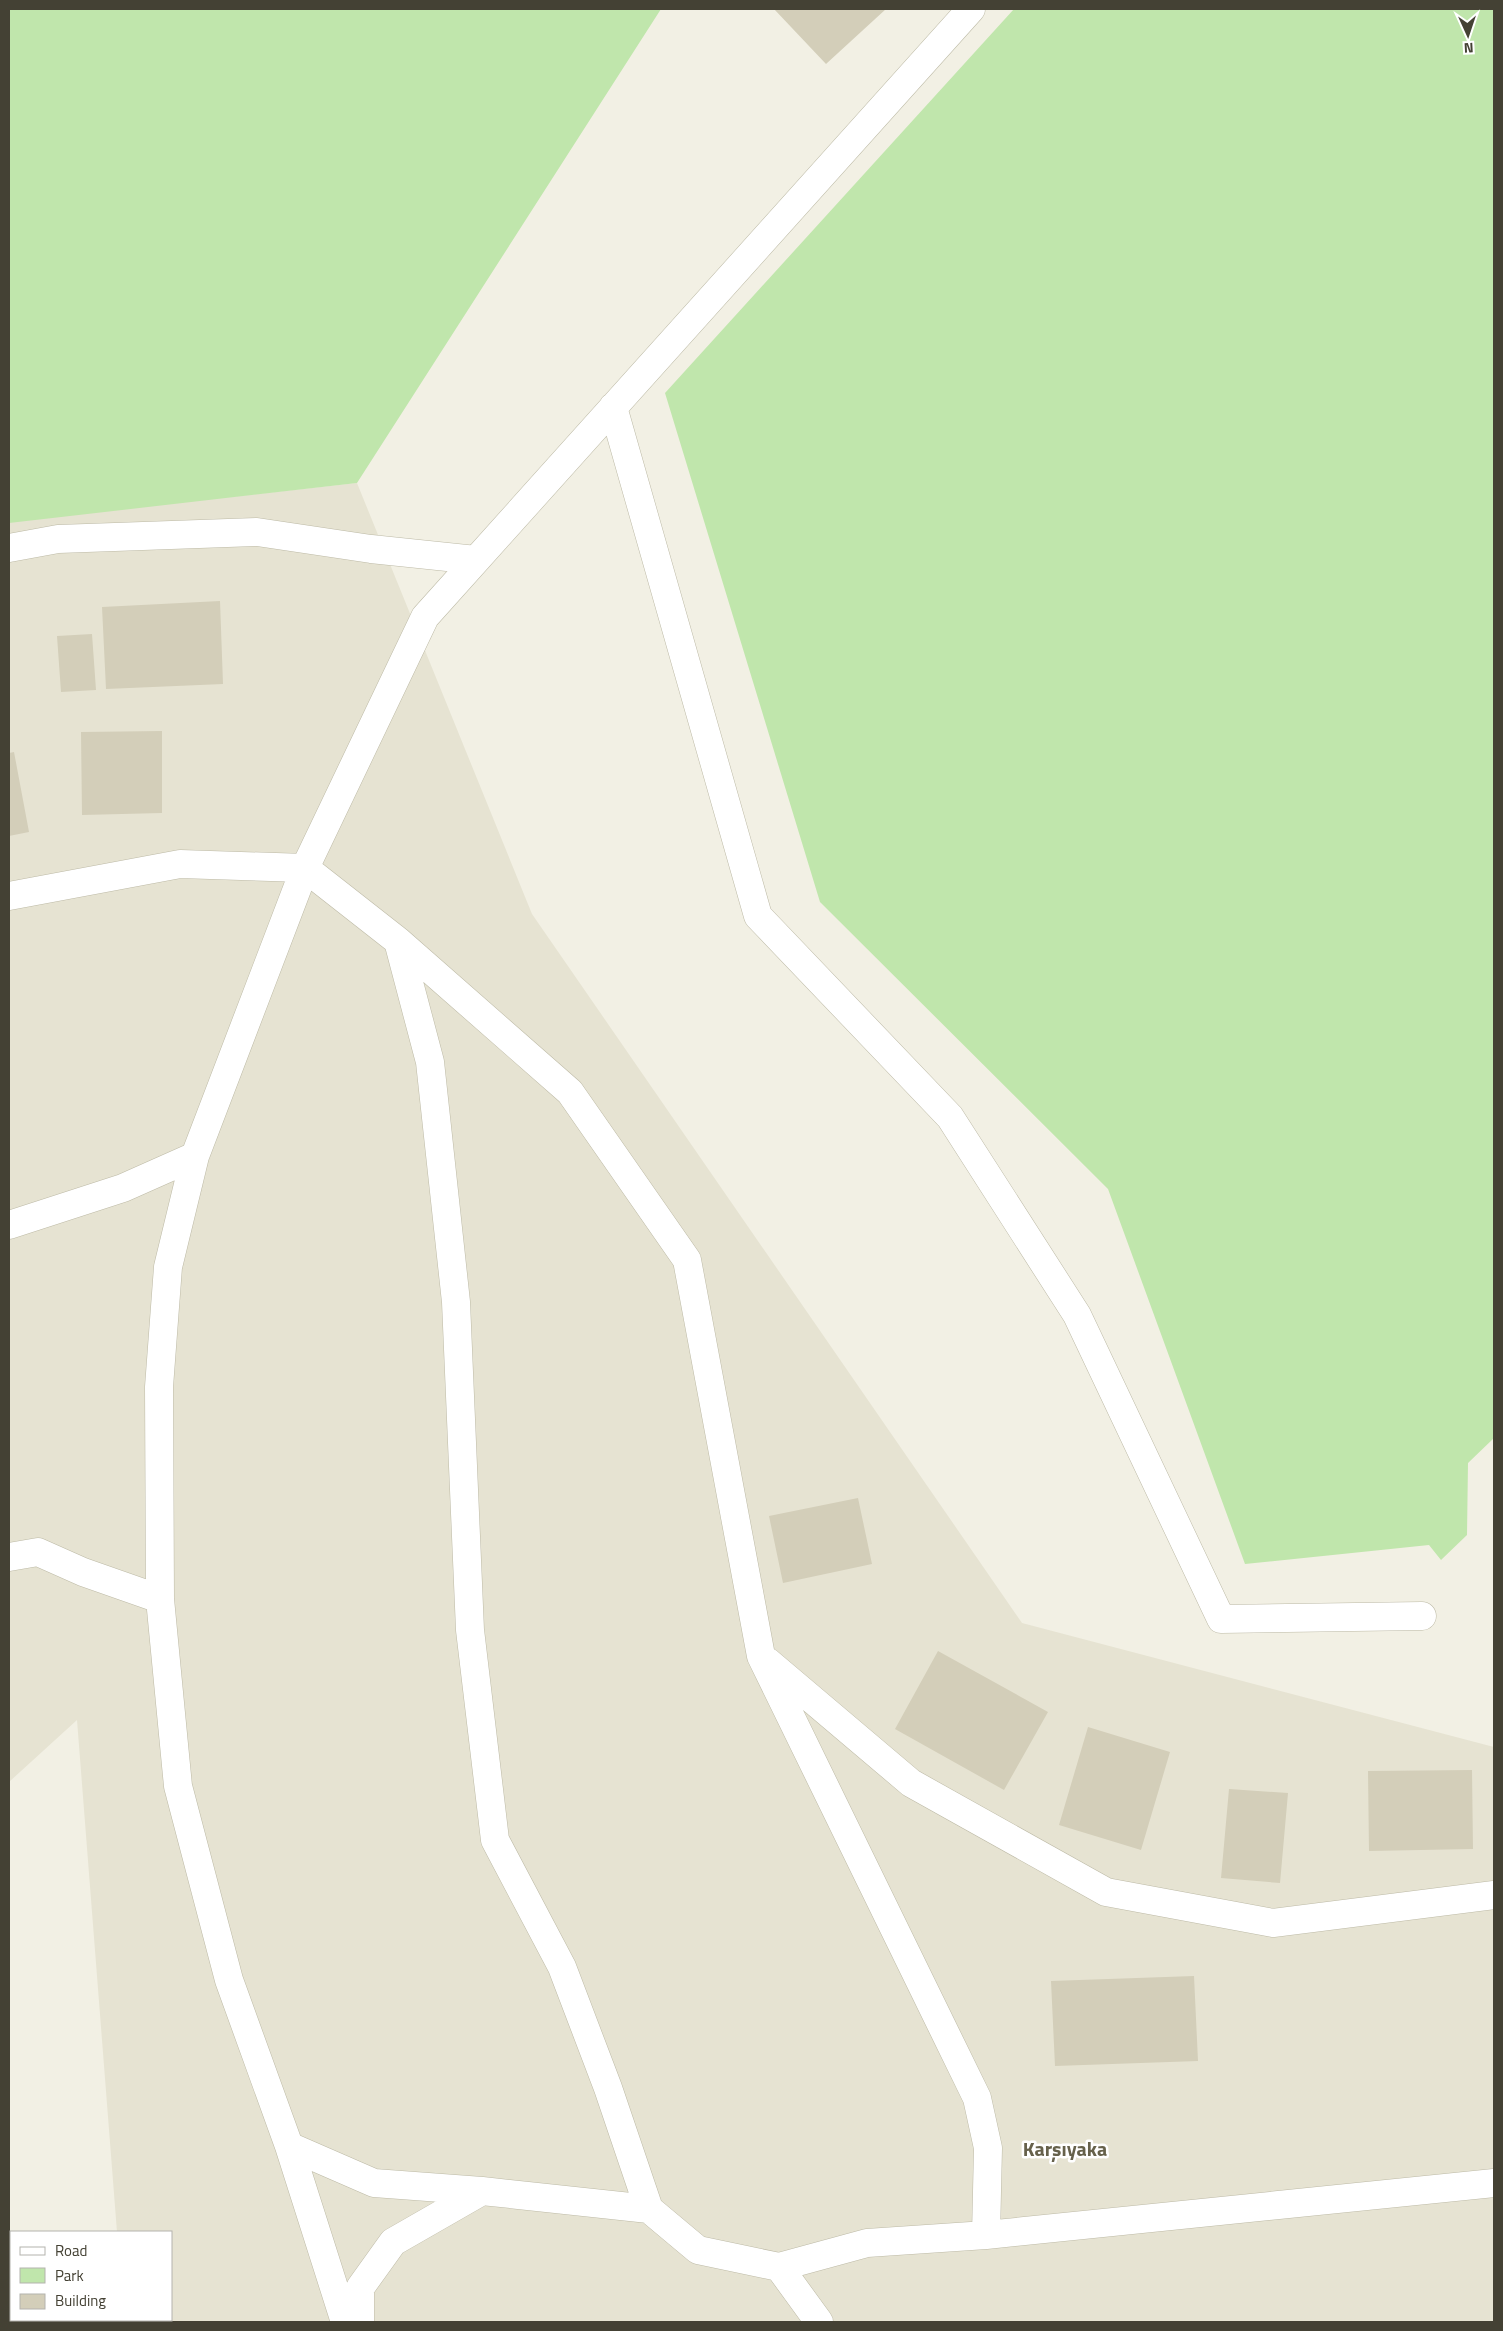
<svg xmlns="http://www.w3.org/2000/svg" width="1503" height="2331" font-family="'Titillium Web',sans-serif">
<rect width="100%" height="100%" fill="#f2f0e4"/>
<path fill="#e6e3d2" d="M357 483 532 914 1022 1623 1494 1747V2322H125L124 2320H171V2232H117L77 1720 9 1782V521Z"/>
<path fill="#c0e6ac" d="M9 9H661L357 483 9 523Z
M1014 9H1494V1438L1468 1463 1467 1535 1441 1560 1429 1545 1245 1564 1108 1189 820 902 665 393Z"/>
<path fill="#d3ceb9" d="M774 9H886L826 64Z
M220 601 223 684 106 689 102 607Z
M92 634 96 690 61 692 57 636Z
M162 731V813L82 815 81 732Z
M14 752 29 832 9 836V753Z
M858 1498 872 1564 783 1583 769 1516Z
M938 1651 1048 1712 1004 1790 895 1729Z
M1088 1727 1170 1752 1141 1850 1059 1825Z
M1472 1770 1473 1849 1369 1851 1368 1771Z
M1229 1789 1288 1793 1280 1883 1221 1878Z
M1194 1976 1198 2061 1055 2066 1051 1981Z"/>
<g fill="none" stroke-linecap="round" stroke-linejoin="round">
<defs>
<path id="minor" d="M613 407 758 916 950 1117 1077 1315 1221 1619 1422 1616
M9 548 58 539 257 532 371 549 476 560
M9 896 180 864 305 868 398 941 570 1092 687 1260 761 1656 977 2098 988 2148 986 2235
M398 941 430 1062 456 1302 470 1630 495 1840 562 1967 608 2088 649 2209
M9 1225 123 1188 195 1156
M9 1557 38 1552 83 1572 160 1599
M768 1662 911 1783 1106 1892 1273 1923 1494 1895
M289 2146 374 2183 482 2191 649 2209 698 2250 779 2267 867 2243 986 2235 1494 2183
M779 2267 819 2322
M345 2322 289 2146 229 1980 178 1786 160 1599 159 1387 168 1267 195 1156 305 868 425 617 971 9
M360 2322V2288L393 2242 482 2191"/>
</defs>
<use href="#minor" stroke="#bdbaa6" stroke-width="29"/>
<use href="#minor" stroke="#fff" stroke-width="28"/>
</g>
<g text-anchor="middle" stroke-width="5" stroke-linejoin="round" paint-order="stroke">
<g font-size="20" font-weight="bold" fill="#66614b" stroke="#fff">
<text x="1065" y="2156">Karşıyaka</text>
</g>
</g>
<rect width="1503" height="2331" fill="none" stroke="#444134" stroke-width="20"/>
<rect x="10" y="2231" width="162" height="90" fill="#ffffff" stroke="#b4b3ae"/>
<rect x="20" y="2247" width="25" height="8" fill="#ffffff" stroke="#b4b3ae"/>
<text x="55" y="2256" font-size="15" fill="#444134">Road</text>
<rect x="20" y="2268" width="25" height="15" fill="#c0e6ac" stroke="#b4b3ae"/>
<text x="55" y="2281" font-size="15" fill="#444134">Park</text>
<rect x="20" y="2294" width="25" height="15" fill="#d3ceb9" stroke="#b4b3ae"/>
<text x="55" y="2306" font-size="15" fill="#444134">Building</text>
<g transform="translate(1468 35) rotate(177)" stroke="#ffffff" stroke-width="4" paint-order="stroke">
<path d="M0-4L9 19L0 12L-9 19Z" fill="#444134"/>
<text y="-8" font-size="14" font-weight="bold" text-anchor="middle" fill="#444134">N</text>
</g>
</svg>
